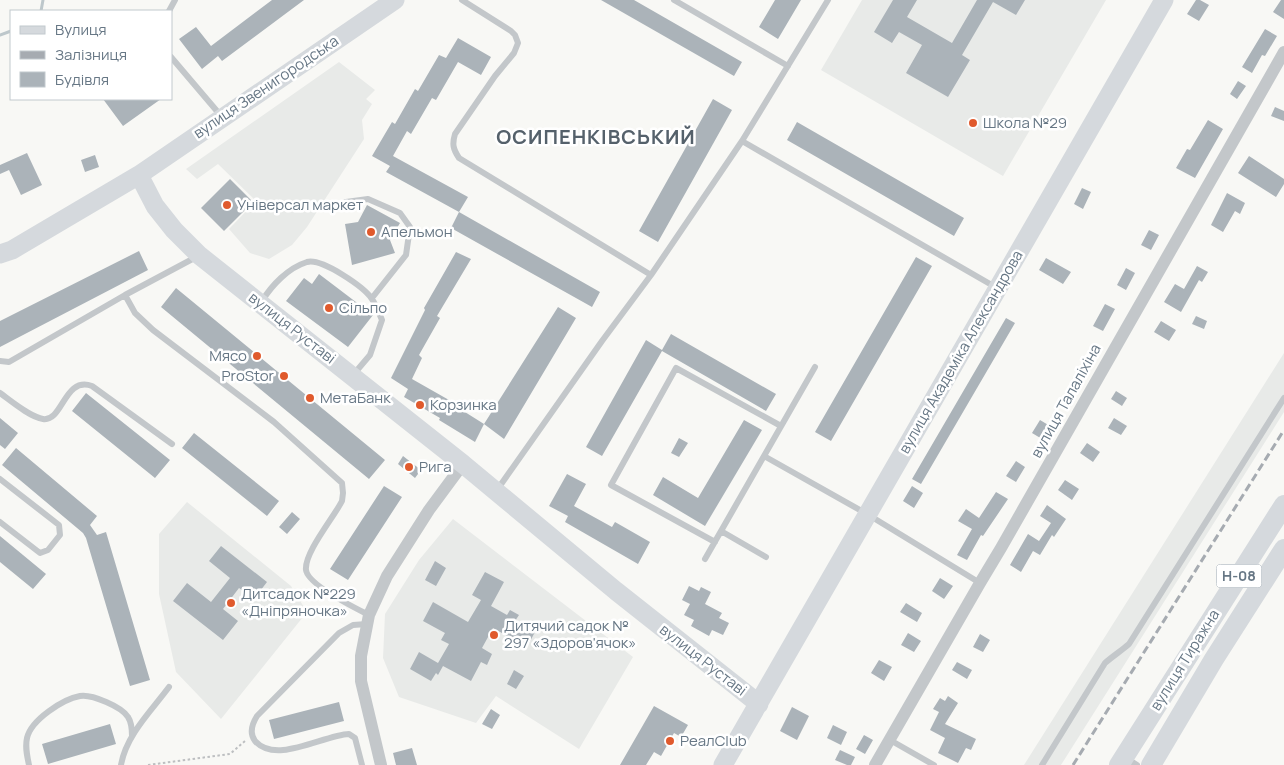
<svg xmlns="http://www.w3.org/2000/svg" width="1284" height="765" font-family="Manrope,sans-serif">
<rect width="100%" height="100%" fill="#f8f8f5"/>
<path fill="#e8eae8" d="M862 0H1106L1003 176 821 70Z
M339 62 375 90 366 99 372 104 362 120 364 139 307 227 292 245 269 259 250 253 229 229 256 201 218 164 197 179 186 169Z
M1284 353V412L1061 765H1024Z
M187 502 291 586 307 612 221 719 176 672 159 594V534Z
M453 519 633 657 579 749 496 696 476 723 399 697 383 658 385 614 419 560Z"/>
<g fill="none" stroke-linecap="round" stroke-linejoin="round">
<path stroke="#bdc7cb" stroke-width="3" d="M41 11 43 0
M0 35 11 31"/>
</g>
<path fill="#abb3b9" d="M272 0H304L222 61 218 56 202 69 179 39 196 27 211 46Z
M601 0H634L742 62 734 76Z
M775 0H801L778 39 759 27Z
M893 0H917L907 17 952 43 977 0H1025L1016 15 993 2 962 55 970 60 948 97 906 73 922 45 899 32 892 43 874 32Z
M1196 0H1200L1209 5 1199 21 1187 14Z
M1281 0H1284V19L1273 12Z
M1265 29 1277 36 1265 56 1262 55 1252 73 1242 67Z
M458 38 491 57 481 75 458 62 436 100 432 98 411 134 407 131 393 156 468 197 459 212 386 172 390 166 372 156 392 122 395 124 415 89 418 91 439 55 446 58Z
M1238 81 1246 86 1237 99 1230 94Z
M103 99H161L123 126Z
M713 99 732 110 658 242 639 231Z
M1275 107 1284 111V121L1271 116Z
M1208 120 1223 129 1195 178 1176 168 1187 149 1190 150Z
M797 122 964 218 954 236 787 140Z
M27 153 42 185 21 195 9 170 0 174V165Z
M95 155 99 167 85 172 81 160Z
M1249 156 1284 179V184L1276 197 1238 173Z
M230 179 253 202 224 231 201 208Z
M1082 188 1091 192 1083 209 1074 204Z
M1227 193 1245 203 1240 214 1235 211 1223 232 1211 225Z
M367 205 400 223 390 240 395 253 352 265 345 224 358 222Z
M459 212 600 292 592 307 451 228Z
M1149 230 1159 235 1151 250 1141 245Z
M139 251 148 270 0 347V321Z
M456 252 471 259 437 316 440 318 419 355 422 358 412 379 449 400V402L484 424 475 442 439 420 440 418 404 397 408 389 391 378 425 310 424 308Z
M916 257 932 266 831 441 815 432Z
M1046 258 1071 272 1063 284 1039 270Z
M1197 266 1208 272 1202 282 1199 280 1181 312 1164 302 1175 284 1184 289Z
M1126 268 1135 273 1126 290 1117 285Z
M319 274 373 315 348 347 286 301 304 278 312 284Z
M176 288 385 460 369 479 161 307Z
M1105 304 1115 309 1103 331 1093 326Z
M558 307 576 318 504 439 484 424Z
M1196 316 1207 321 1204 329 1192 324Z
M1006 318 1015 323 921 484 912 479Z
M1161 321 1176 330 1169 341 1154 332Z
M671 334 776 394 766 411 662 351 602 456 586 447 646 340 662 350Z
M1116 391 1127 398 1122 406 1111 399Z
M86 393 170 460 155 478 72 411Z
M0 418 18 433 5 449 0 445Z
M1114 418 1127 426 1121 435 1108 428Z
M744 420 762 430 705 526 653 495 663 477 698 498Z
M1040 420 1050 426 1042 439 1032 433Z
M194 433 279 501 267 516 182 448Z
M679 438 688 443 679 457 671 453Z
M1087 443 1100 452 1093 462 1080 453Z
M16 448 97 516 90 525 97 535 106 532 150 680 130 686 86 538 83 533 2 465Z
M403 456 421 470 415 478 398 464Z
M1016 461 1025 467 1016 482 1006 476Z
M567 474 586 484 574 506 612 527 615 522 650 542 638 564 565 522 568 516 549 506Z
M1065 480 1079 489 1072 500 1058 490Z
M384 486 402 497 348 580 330 569Z
M912 486 923 493 914 508 903 501Z
M996 492 1008 499 983 536 981 535 967 560 957 555 972 529 958 521 966 509 979 518Z
M1047 505 1066 519 1054 537 1052 535 1040 555 1033 551 1021 572 1010 565 1028 534 1039 541 1051 523 1040 516Z
M292 512 300 519 287 534 279 527Z
M0 536 46 574 33 589 0 562Z
M221 546 267 582 254 599 239 588 223 609 238 621 223 640 173 601 187 583 211 602 230 578 209 561Z
M435 561 446 568 436 586 425 580Z
M485 572 504 582 491 606 507 615 510 610 519 615 515 621 535 632 527 647 493 628 482 648 492 654 487 665 481 662 471 681 443 666 438 675 436 673 431 681 410 669 419 652 438 663 449 644 441 640 445 633 423 621 433 602 468 622 481 600 472 595Z
M940 578 953 586 944 599 932 591Z
M689 586 699 591 701 587 711 592 705 604 722 613 719 618 729 623 723 635 712 630 709 636 691 626 694 620 684 615 690 604 682 600Z
M906 603 922 613 917 622 900 612Z
M908 633 921 641 914 652 901 645Z
M980 634 990 640 983 652 973 647Z
M879 660 892 667 884 681 871 673Z
M957 662 972 670 967 679 952 670Z
M514 670 524 676 516 689 507 684Z
M948 696 958 703 945 724 976 739 971 750 966 748 958 763 938 753 945 738 930 730 939 712 933 709 940 698 945 701Z
M339 702 344 721 274 739 269 720Z
M654 706 688 725 681 737 674 733 661 756 654 752 646 765H620Z
M792 707 809 716 797 740 780 731Z
M491 709 500 715 492 729 482 724Z
M110 724 116 744 48 764 42 744Z
M833 725 847 732 841 745 827 738Z
M864 735 873 740 865 754 856 749Z
M412 748 417 765H396L393 753Z
M840 750 855 757 851 765H847L835 760Z"/>
<g fill="none" stroke-linecap="round" stroke-linejoin="round">
<path stroke="#bdbfc1" stroke-width="2" stroke-dasharray="2.5 2.5" stroke-linecap="butt" d="M148 765 230 754 245 741"/>
<path stroke="#c3c7ca" stroke-width="6" d="M462 0 511 31 515 35 518 43 514 53 495 76 455 134C452 144 453 149 459 158L651 275
M674 0 788 66
M169 11 175 0
M171 57 222 117
M742 141 997 288
M346 202 368 199 400 213 410 227 406 255 372 298
M125 295 135 313 153 330 274 422 342 483 343 493 342 501C334 517 304 553 306 570 308 585 355 608 369 615
M262 301C272 285 288 268 307 262 322 258 364 287 372 299 376 305 379 313 382 320L370 355 353 375
M0 361 9 362 125 295 198 256
M0 393C11 401 30 417 43 419 63 422 64 376 92 386L172 444
M764 456 867 514 980 583
M0 479 59 525 60 535 48 550 40 553 0 522
M497 490 602 341 651 275 742 141 828 0
M721 531 766 557
M715 542 611 485 676 368 781 426
M705 559 815 367
M890 740 934 765
M1126 758 1137 765
M29 765C27 756 25 747 27 738 31 720 63 699 80 696 92 694 122 707 128 717 132 723 132 730 132 736
M121 765C126 735 152 710 169 687
M362 765 355 738 349 734C323 735 276 765 255 741 249 733 252 724 257 716L339 633 353 625 367 624
M1042 765 1105 663C1113 656 1121 651 1129 644L1284 398"/>
<path stroke="#c3c7ca" stroke-width="12" d="M381 765 361 681V656L369 615 387 576 429 510 463 464
M875 765 980 583 1001 548 1284 52"/>
<path stroke="#d5d9dd" stroke-width="19" d="M139 175 155 206 174 230 199 255 463 464 616 591 759 704
M0 254 12 250 139 175 395 0
M723 765 1164 0"/>
<path stroke="#d5d9dd" stroke-width="20" d="M1119 765 1284 505
M1151 765 1214 659 1284 549"/>
<path stroke="#a6abb1" stroke-width="3" stroke-dasharray="8 4" stroke-linecap="butt" d="M1073 765 1284 430"/>
</g>
<g fill="#e05a2d" stroke="#fff" stroke-width="2">
<circle cx="973" cy="123" r="5"/>
<circle cx="227" cy="205" r="5"/>
<circle cx="371" cy="232" r="5"/>
<circle cx="329" cy="308" r="5"/>
<circle cx="257" cy="356" r="5"/>
<circle cx="284" cy="376" r="5"/>
<circle cx="310" cy="398" r="5"/>
<circle cx="420" cy="405" r="5"/>
<circle cx="409" cy="467" r="5"/>
<circle cx="231" cy="603" r="5"/>
<circle cx="494" cy="635" r="5"/>
<circle cx="670" cy="741" r="5"/>
</g>
<g text-anchor="middle" stroke-width="5" stroke-linejoin="round" paint-order="stroke">
<rect fill="#fff" stroke="#95a0aa" stroke-width="1" x="1216.5" y="564.5" width="45" height="23" rx="4"/>
<g font-size="14" font-weight="bold" fill="#677785">
<text x="1239" y="581">Н-08</text>
</g>
<g font-size="15" fill="#677785" stroke="#fff">
<text transform="translate(266 87) rotate(-34)" y="5">вулиця Звенигородська</text>
<text transform="translate(292 328) rotate(38)" y="5">вулиця Руставі</text>
<text transform="translate(961 352) rotate(-60)" y="5">вулиця Академіка Александрова</text>
<text transform="translate(1066 401) rotate(-61)" y="5">вулиця Талаліхіна</text>
<text transform="translate(703 660) rotate(38)" y="5">вулиця Руставі</text>
<text transform="translate(1185 660) rotate(-58)" y="5">вулиця Тиражна</text>
</g>
<g font-size="15" fill="#677785" stroke="#fff" text-anchor="start">
<text x="983" y="128">Школа №29</text>
<text x="237" y="210">Універсал маркет</text>
<text x="381" y="237">Апельмон</text>
<text x="339" y="313">Сільпо</text>
<text x="247" y="361" text-anchor="end">Мясо</text>
<text x="274" y="381" text-anchor="end">ProStor</text>
<text x="320" y="403">МетаБанк</text>
<text x="430" y="410">Корзинка</text>
<text x="419" y="472">Рига</text>
<text x="241" y="599">Дитсадок №229<tspan x="241" dy="17">«Дніпряночка»</tspan></text>
<text x="504" y="631">Дитячий садок №<tspan x="504" dy="17">297 «Здоров'ячок»</tspan></text>
<text x="680" y="746">РеалClub</text>
</g>
<g font-size="20" font-weight="bold" letter-spacing="1" fill="#55616b" stroke="#fff">
<text x="596" y="144">ОСИПЕНКІВСЬКИЙ</text>
</g>
</g>
<rect x="10" y="10" width="162" height="90" fill="#ffffff" stroke="#c2c9ce"/>
<rect x="20" y="26" width="25" height="8" fill="#d5d9dd" stroke="#c2c9ce"/>
<text x="55" y="35" font-size="15" fill="#677785">Вулиця</text>
<rect x="20" y="51" width="25" height="8" fill="#a6abb1" stroke="#c2c9ce"/>
<text x="55" y="60" font-size="15" fill="#677785">Залізниця</text>
<rect x="20" y="72" width="25" height="15" fill="#abb3b9" stroke="#c2c9ce"/>
<text x="55" y="85" font-size="15" fill="#677785">Будівля</text>
</svg>
